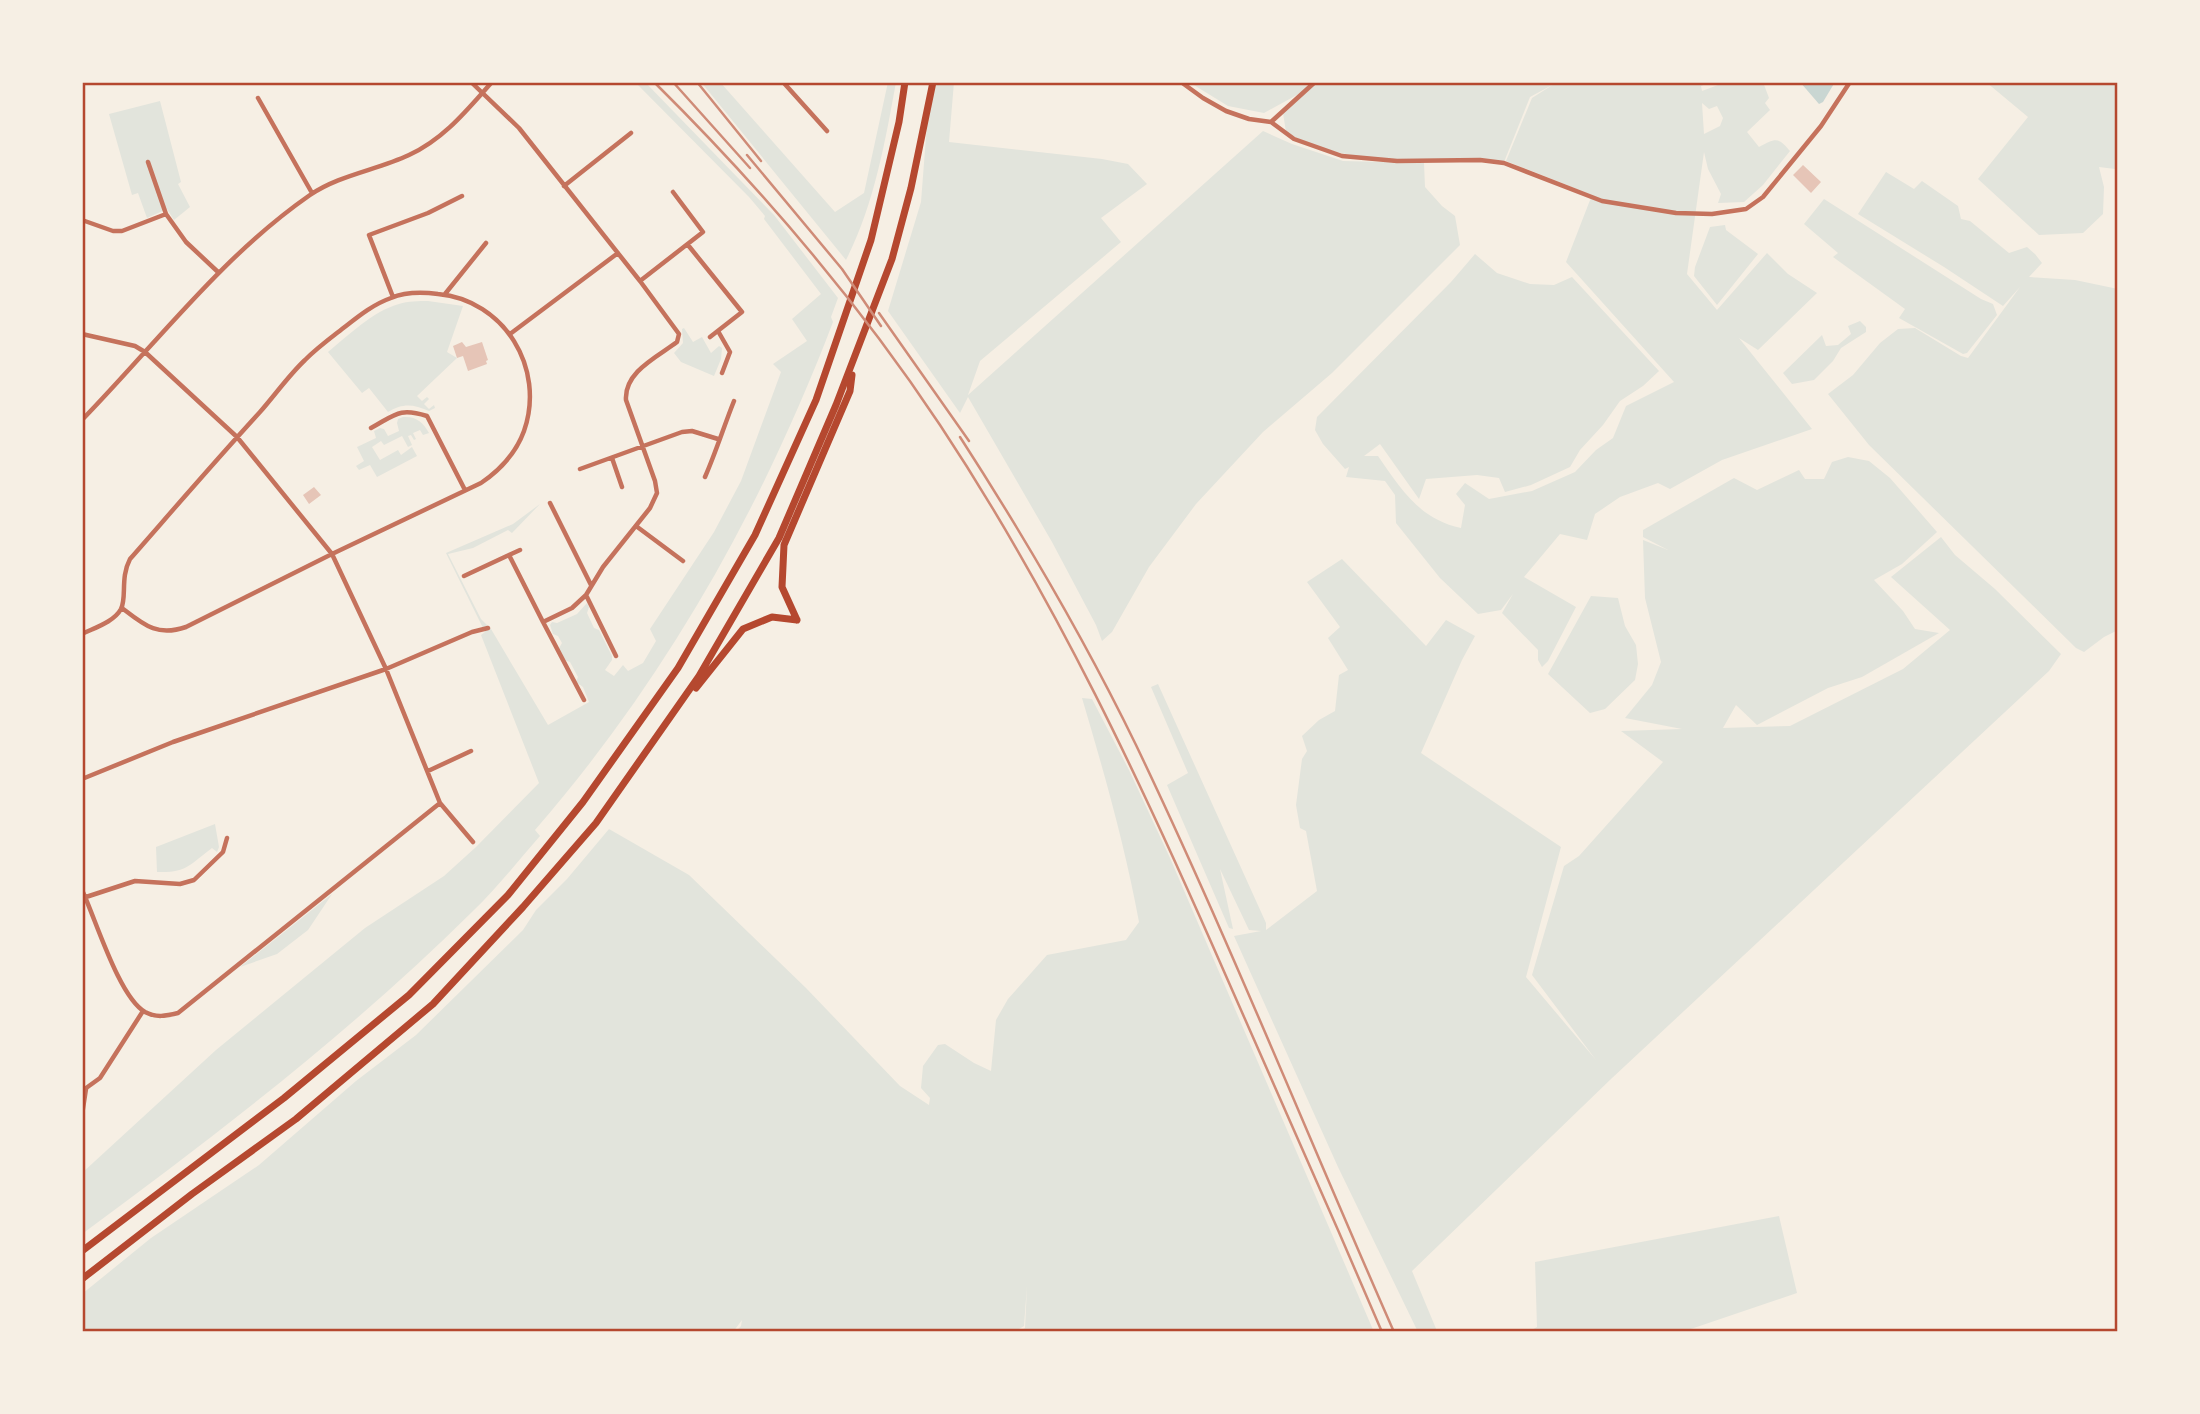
<svg xmlns="http://www.w3.org/2000/svg" width="2200" height="1414" font-family="'Archivo Narrow',sans-serif">
<rect width="100%" height="100%" fill="#f6efe4"/>
<path fill="#e2e4dc" fill-rule="evenodd" d="M635 82H645L774 215 838 298 831 317 833 322C762 508 666 679 535 830L540 836C518 861 497 888 473 911 353 1030 218 1134 82 1234V1173L216 1050 365 928 444 876 476 847 539 783 481 635 485 632 446 553 513 524 540 504 512 533 508 530 473 548 448 554 481 619 491 629 548 725 589 702 583 687 576 682 578 677 570 662 564 660 558 650 562 643 558 636 553 634 550 625 552 622 557 623 577 614 587 603 589 607 587 613 594 628 599 630 612 656V660L605 670 614 676 623 665 628 671 643 663 656 641 650 629 714 532 741 481 781 372 773 364 807 341 792 319 821 294 764 219 765 216 749 197Z
M701 82H720L835 212 864 193 888 82H896C885 143 874 205 846 260Z
M933 82H954L949 142 1102 159 1128 164 1147 184 1101 218 1121 242 980 361 968 395 1263 131 1292 144 1343 161 1424 163 1425 187 1442 206 1455 216 1460 245 1332 373 1263 432 1196 504 1149 567 1112 632 1102 641 1096 625 1052 542 968 397 960 413 888 311 921 202 928 111Z
M1189 82H1314L1304 91 1264 113 1228 106Z
M1317 82H1711L1701 86 1702 91 1726 82H1763L1769 98 1765 103 1770 110 1747 132 1759 147C1775 139 1778 136 1790 151L1763 185 1744 202 1718 203 1721 194 1708 169 1704 152 1687 274 1717 310 1767 253 1788 274 1817 293 1758 350 1739 338 1812 429 1722 460 1670 489 1658 483 1620 497 1595 514 1587 540 1560 534 1524 577 1576 607 1548 661 1542 667 1538 660V650L1502 613 1513 594 1501 610 1478 614 1440 578 1396 523 1395 495 1385 481 1346 477 1349 467 1345 469 1323 444 1315 430 1317 417 1451 282 1475 254 1497 273 1530 284 1554 285 1572 277 1659 371 1643 386 1620 401 1603 425 1580 450 1570 467 1531 485 1505 492 1499 478 1477 475 1426 479 1419 499 1380 444 1364 456H1378C1401 489 1419 519 1461 528L1465 505 1456 494 1465 483 1489 499 1532 491 1575 472 1596 450 1613 438 1626 406 1674 382 1566 262 1592 195 1506 161 1532 98 1554 84 1530 97 1504 162C1436 160 1345 168 1286 132L1283 113ZM1702 103 1709 109 1717 106 1723 118 1720 126 1704 134Z
M1986 82H2118V167L2115 169 2099 167 2104 187 2103 214 2083 233 2039 235 1978 179 2028 117Z
M160 101 181 182 178 184 190 207 174 220 167 209 147 218 138 193 132 195 109 114Z
M1886 172 1914 189 1922 181 1958 206 1961 219 1970 221 2009 253 2027 247 2035 254 2042 263 2029 277 2075 280 2118 289V630L2104 637 2084 652 2076 648 1869 445 1828 394 1853 375 1880 343 1898 329 1915 328 1961 356 1968 358 2020 287 2003 306 1944 267 1858 214Z
M1824 199 1981 299 1993 304 1997 315 1967 353 1963 354 1899 318 1905 309 1833 257 1838 253 1804 224Z
M1725 225 1726 230 1758 254 1717 305 1694 276 1695 267 1710 227Z
M428 301 463 306 447 352 457 358 417 396 422 401 427 397 429 399 424 404 429 409 434 405 435 408 429 411C413 404 403 403 388 412L369 388 362 393 328 352C349 335 373 311 399 304 408 301 419 301 428 301Z
M1860 321 1866 327V332L1841 348 1833 361 1814 380 1792 384 1783 373 1822 335 1826 346 1838 345 1851 334 1848 326Z
M684 328 693 342 702 337 711 353 719 346 722 348 721 359 714 376 681 362 674 353 683 343 682 329Z
M403 417C416 416 423 422 429 433L423 435 420 430 413 433 416 439 414 440 411 435 408 436 412 445 408 447 402 436 384 445 381 441 372 447 380 460 398 450 401 455 412 447 417 456 377 477 370 465 359 470 356 466 364 461 357 447 376 438 374 431 380 428 384 429 388 436 399 431 397 423 398 419Z
M1848 457 1869 461 1890 478 1937 532 1902 564 1874 580 1903 611 1915 629 1939 633 1862 677 1828 688 1757 725 1736 705 1723 728 1790 726 1903 669 1950 630 1891 577 1941 537 1955 555 1995 589 2061 654 2049 671 1611 1079 1412 1271 1437 1331 1418 1332 1338 1167 1234 936 1261 931 1249 930 1220 869 1233 929 1229 928 1167 785 1188 773 1151 687 1158 684 1266 923V930L1317 891 1306 831 1300 828 1296 805 1302 759 1307 751 1302 736 1319 720 1335 711 1339 675 1348 670 1328 638 1340 627 1307 582 1342 559 1426 646 1446 620 1475 636 1462 660 1421 753 1561 847 1526 977 1596 1060 1532 975 1564 866 1579 856 1663 762 1621 731 1682 729 1625 718 1652 685 1661 662 1645 598 1643 540 1668 550 1643 537V530L1734 478 1757 490 1799 470 1805 479H1824L1832 462Z
M1591 596 1618 598 1625 626 1636 645 1638 664 1635 680 1605 709 1590 713 1548 674Z
M1082 698 1092 699 1129 770 1170 858 1374 1332H1018L1025 1328 1027 1286 1024 1326 1014 1332H735L741 1326 742 1320 733 1332H82V1294L151 1238 259 1165 356 1081 416 1035 523 930 536 910 567 879 609 829 689 875 806 988 900 1086 929 1105 930 1098 921 1088 923 1066 938 1045 945 1044 974 1063 991 1071 996 1020 1008 999 1047 955 1126 940 1139 922C1125 846 1104 772 1082 698Z
M215 824 219 847 217 852 212 848C189 865 187 873 157 872L156 847Z
M332 894 308 930 277 954 240 967Z
M1779 1216 1797 1293 1682 1332H1528L1537 1327 1535 1262Z"/>
<path fill="#c9d6d2" d="M1800 82H1835L1823 102 1819 104Z"/>
<path fill="#e6c5b7" d="M1803 165 1821 182 1811 193 1793 175Z
M462 342 466 347 482 342 488 360 486 361 487 364 468 371 463 356 457 358 453 346Z
M314 487 321 495 309 504 303 495Z"/>
<g fill="none" stroke-linecap="round" stroke-linejoin="round">
<path stroke="#c5725c" stroke-width="4.5" d="M471 82 519 128 640 281 679 334 677 342C657 357 624 372 626 400L655 481 657 493 650 508 603 567 586 595 616 656
M783 82 827 131
M1181 82 1203 98 1226 111 1249 119 1271 122 1294 139 1342 156 1397 161 1480 160 1504 163 1602 201 1676 213 1712 214 1746 209 1763 197 1821 126 1850 82
M258 98 312 193
M1271 122 1315 82
M148 162 166 214
M564 186 631 133
M82 220 113 231H122L166 214 186 242 218 272
M688 245 742 312 710 337
M640 281 703 232 673 192
M445 294 486 243
M393 297 369 235 428 213 462 196
M718 331 730 352 722 373
M82 334 135 346 145 352 237 437 332 554 386 669 440 803 473 842
M510 334 618 253
M82 420C156 344 222 256 310 195 339 175 377 170 409 155 444 139 467 110 492 82
M371 428C395 415 399 407 427 416L465 490
M612 458 622 487
M580 469 682 432 692 431 718 439
M705 477C716 452 724 426 734 401
M550 503 591 585
M636 526 683 561
M520 550 509 555 543 622
M464 576 509 555
M82 634C94 628 114 622 121 609 127 597 120 578 130 559 173 510 216 460 260 412 275 395 289 375 305 360 318 347 332 337 346 326 360 315 374 304 391 298 405 292 423 292 438 294 504 300 546 368 524 431 516 453 500 470 481 483L332 554 186 627C157 637 144 625 122 608
M584 700 543 622 572 608 586 595
M428 771 471 751
M82 779 173 742 386 669 472 632 488 628
M82 890C96 920 119 997 145 1012 156 1018 166 1016 178 1013L440 803
M86 897 135 881 180 884 194 880 223 852 227 838
M82 1091 100 1078 143 1011
M82 1115 86 1089"/>
<path stroke="#b5482f" stroke-width="7" d="M797 620 782 587 784 545 850 391 852 375
M696 688 743 629 772 617 797 620
M82 1251 284 1098 409 995 508 895 583 802 678 668 755 535 816 400 871 240 899 122 905 82
M82 1279 192 1194 296 1119 433 1004 523 907 596 823 699 676 779 538 836 405 892 259 911 188 933 82"/>
<path stroke="#cf8b77" stroke-width="2.5" d="M654 82C760 187 857 300 940 425 1056 600 1142 784 1226 976 1279 1095 1331 1213 1382 1332
M673 82 750 168
M697 82 761 161
M747 155 842 269 881 326
M879 313 969 441
M960 437C1024 536 1084 638 1136 745 1228 937 1308 1137 1394 1332"/>
</g>
<rect width="2200" height="1414" fill="none" stroke="#f6efe4" stroke-width="168"/>
<rect x="84" y="84" width="2032" height="1246" fill="none" stroke="#b5482f" stroke-width="2.5"/>
</svg>
